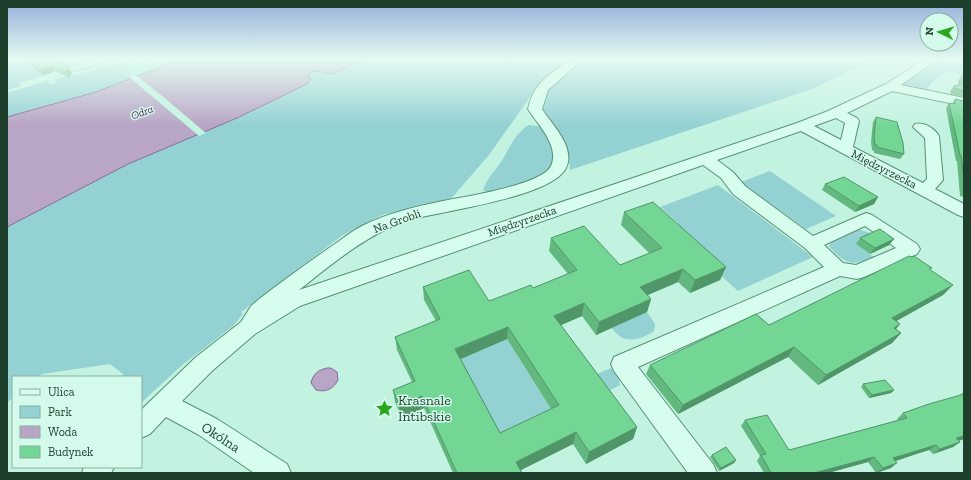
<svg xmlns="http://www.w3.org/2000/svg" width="971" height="480" font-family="'Zilla Slab',serif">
<rect width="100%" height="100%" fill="#c2f3e1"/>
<path fill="#94d1d3" d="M7 59H100L19 83 21 86 7 90Z
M112 59H180L96 92 7 117V93L47 81 51 84 57 83 54 79 87 72 112 64 114 65 123 62 118 60 94 67H91L87 70 53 77Z
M365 59H574L535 90 489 155 449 201 382 215 343 235 241 312 243 314 233 326 181 366 141 403V377H122L123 374 110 364 42 374 38 377H13V397L7 403V227L128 164 237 118 307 84 311 79 308 75C315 68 324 72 333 74Z
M583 59H874L812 89 570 170 569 160 564 143 544 118 539 99 552 83Z
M939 59H964V75L946 71 931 83 925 92 899 86Z
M529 125 543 127 547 132 555 154 552 168 541 179 489 193 483 190C487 179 492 174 499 165 509 151 513 134 529 125Z
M770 171 836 216 806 229 741 182Z
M718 185 813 257 738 291 667 227 678 223 660 207Z
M858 229 876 235 856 244 874 257C853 267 844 264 829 246L832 241Z
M647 312 655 324 654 331C646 337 631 343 621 337 617 335 614 330 611 328Z
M507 339 556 417 500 444 456 361Z
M611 368 619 379 620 385 601 395 588 378Z"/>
<path fill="#9cf2d5" d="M137 59 150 61 156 59H180L137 75 123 64Z"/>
<path fill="#b9a5c5" stroke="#876a95" d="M180 59H365L333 74C323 74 316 67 308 75L311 79 307 84 237 118 128 164 7 227V117L96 92Z
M327 368H331L337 372 338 380C334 388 326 393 316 390L311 383C313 374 318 370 327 368Z"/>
<path fill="#c2f3e1" d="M134 74 161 95 206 133 199 136 128 76Z"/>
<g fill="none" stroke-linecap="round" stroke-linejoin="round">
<defs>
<path id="minor" d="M570 59H583L548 90 542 109C552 125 576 147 566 168 551 198 439 211 406 221 366 235 332 264 299 290L797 123 828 111 886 84 925 59H938L901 85 964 98V106L892 91 847 113 857 118 859 121 853 147 923 183 927 179 925 138 913 127 915 124C924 122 934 128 939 136L943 180 935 189 964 204V217L958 215 801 131 717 160 733 172 745 186 813 236 866 213 872 215 917 244 920 249 917 254 864 277 857 279 840 276 638 367 713 464 717 473H688L614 371 611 364 614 357 824 267 805 248 733 194 721 178 703 165 300 306 255 334 212 371 182 401 217 419 287 464 291 473H254L199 435 166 417 150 434 141 438V410L196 357 241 322 251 306 258 300C281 282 305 265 329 248 340 241 350 232 362 226 387 213 415 207 443 201 464 197 542 185 551 166 560 146 538 125 528 109 534 82 550 75 570 59ZM836 118 845 123 841 140 814 126ZM865 226 896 248 856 265 843 263 824 245Z
M84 467H114L111 473H82Z"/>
</defs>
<use href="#minor" stroke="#569070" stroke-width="2"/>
<use href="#minor" fill="#d7fdee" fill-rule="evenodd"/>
</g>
<path fill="#63b880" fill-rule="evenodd" d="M29 59H57L69 68 72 73 69 78 55 71 43 75 32 66 28 60 31 59Z
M961 76H964V97L951 94 950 91 954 86 958 85V81Z
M955 99 964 101V197L960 196 957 161H956L946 108 949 103 952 104Z
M876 117 904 154 900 159 874 153V151L872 150 871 142 873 122Z
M825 184 878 197 874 204 855 212 822 190Z
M624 212 726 267 720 280 690 293 678 282 648 295 651 299 647 312 596 335 582 316 561 325 637 427 633 439 586 464 573 444 521 470 522 473H453L424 408 402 418 395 402 393 390 412 382 397 350 395 337 436 321 424 300 423 287 489 301 533 288 568 274 549 251 551 238 620 265 649 253 621 225ZM507 339 551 409 500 433 461 359Z
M860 238 894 239 889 245 870 254 856 244Z
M912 257 930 270 943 295 896 321 900 324 896 329 901 333 892 343 818 385 788 357 678 414 646 374 650 365 769 325Z
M863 384 894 390 891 393 869 398 861 387Z
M964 392V439L959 441 960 442 953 447 933 454 929 450 895 461 891 468 876 473 868 462 828 473H764L757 461 760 456 741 426 745 420 789 450 898 420 897 419 903 413 959 396Z
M712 455 736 460 734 463 719 471 710 457Z"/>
<path fill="#509668" d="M52 66 55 71 43 75 40 70Z
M69 68 72 73 69 78 65 73Z
M878 197 874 204 855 212 859 206Z
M894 239 889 245 870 254 875 248Z
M726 267 720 280 690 293 695 280Z
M683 269 678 282 636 300 640 287Z
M953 285 943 295 884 328 892 318Z
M651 299 647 312 596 335 599 322Z
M584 303 582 316 552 329 554 316Z
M900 324 892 334 894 328Z
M508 327 507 339 456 361 455 349Z
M901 333 892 343 818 385 826 375Z
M794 347 788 357 678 414 683 405Z
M894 390 891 393 869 398 872 395Z
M422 396 424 408 402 418 399 406Z
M637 427 633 439 586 464 589 452Z
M576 432 573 444 515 473 516 462Z
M964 436V439L949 443 956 438Z
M960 442 953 447 933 454 940 449Z
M936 445 929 450 916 454 887 464 893 458 923 449Z
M874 457 868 462 828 473H814Z
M736 460 734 463 719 471 721 468Z
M897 463 891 468 876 473 883 468Z"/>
<path fill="#73d695" stroke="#509668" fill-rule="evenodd" d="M34 59H57L69 68 65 73 52 66 40 70 28 60Z
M961 76H964V91L954 88V86L962 84Z
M955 99 964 101V180L961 155H960L949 103 955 104Z
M876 117 897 122 903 143 904 154 877 147V145H875L874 137Z
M844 177 878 197 859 206 825 184Z
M653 202 726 267 695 280 683 269 640 287 651 299 599 322 584 303 554 316 637 427 589 452 576 432 516 462 522 473H457L422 396 399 406 393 390 415 381 395 337 440 319 423 287 469 270 489 301 531 285 533 288 577 270 551 238 584 226 620 265 662 248 624 212ZM508 327 559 405 500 433 455 349Z
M880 229 894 239 875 248 860 238Z
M909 256 912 257 914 256 932 268 929 269 953 285 892 318 900 324 894 328 901 333 826 375 794 347 683 405 650 365 756 314 769 325Z
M885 380 894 390 872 395 863 384Z
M964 394V436L956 438 960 442 940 449 936 445 923 449 893 458 897 463 883 468 874 457 814 473H771L761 455 766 454 745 420 767 415 789 450 907 418 903 413 929 404Z
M726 447 736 460 721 468 712 455Z"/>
<linearGradient id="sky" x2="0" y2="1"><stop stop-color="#95aeda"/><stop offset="0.47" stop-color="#e4faf2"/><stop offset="1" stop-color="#e4faf2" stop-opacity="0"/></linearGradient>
<rect width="971" height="126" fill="url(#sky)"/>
<defs>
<symbol id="sight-bare" viewBox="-9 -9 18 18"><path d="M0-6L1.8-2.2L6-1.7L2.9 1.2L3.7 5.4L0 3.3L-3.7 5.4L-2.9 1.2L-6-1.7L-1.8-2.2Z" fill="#2ba61f" stroke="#d3faeb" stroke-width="2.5" paint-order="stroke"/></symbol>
</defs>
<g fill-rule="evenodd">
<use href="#sight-bare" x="372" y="396" width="25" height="25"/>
</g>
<g text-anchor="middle" stroke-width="3" stroke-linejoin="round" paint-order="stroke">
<g font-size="11" font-style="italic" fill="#582a5f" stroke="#d3faeb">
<text transform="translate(142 112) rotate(-21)" y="4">Odra</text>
</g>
<g font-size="12" fill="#1c3e2a" stroke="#d3faeb">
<text transform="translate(884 169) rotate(27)" y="4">Międzyrzecka</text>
<text transform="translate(397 221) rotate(-20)" y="4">Na Grobli</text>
<text transform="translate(522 221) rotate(-19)" y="4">Międzyrzecka</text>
</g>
<g font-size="14" fill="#1c3e2a" stroke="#d3faeb" text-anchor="start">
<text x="398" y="405">Krasnale<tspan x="398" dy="16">Intibskie</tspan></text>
</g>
<g font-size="14" fill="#1c3e2a" stroke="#d3faeb">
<text transform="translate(221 437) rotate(33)" y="5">Okólna</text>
</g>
</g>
<rect width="971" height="480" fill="none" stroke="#1c3e2a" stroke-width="16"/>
<rect x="12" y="376" width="130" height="92" fill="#d3faeb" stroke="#8aaf9e"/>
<rect x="20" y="389" width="20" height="6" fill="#d7fdee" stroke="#8aaf9e"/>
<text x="48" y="396" font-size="12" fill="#1c3e2a">Ulica</text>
<rect x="20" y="406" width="20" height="12" fill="#94d1d3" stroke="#8aaf9e"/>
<text x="48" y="416" font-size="12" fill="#1c3e2a">Park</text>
<rect x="20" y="426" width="20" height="12" fill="#b9a5c5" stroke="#8aaf9e"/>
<text x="48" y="436" font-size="12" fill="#1c3e2a">Woda</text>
<rect x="20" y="446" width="20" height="12" fill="#73d695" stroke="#8aaf9e"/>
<text x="48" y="456" font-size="12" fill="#1c3e2a">Budynek</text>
<g transform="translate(939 32) rotate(275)"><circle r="19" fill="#d3faeb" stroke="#8aaf9e"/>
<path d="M0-3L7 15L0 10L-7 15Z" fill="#2ba61f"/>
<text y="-6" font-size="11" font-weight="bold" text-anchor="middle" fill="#1c3e2a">N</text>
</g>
</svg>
